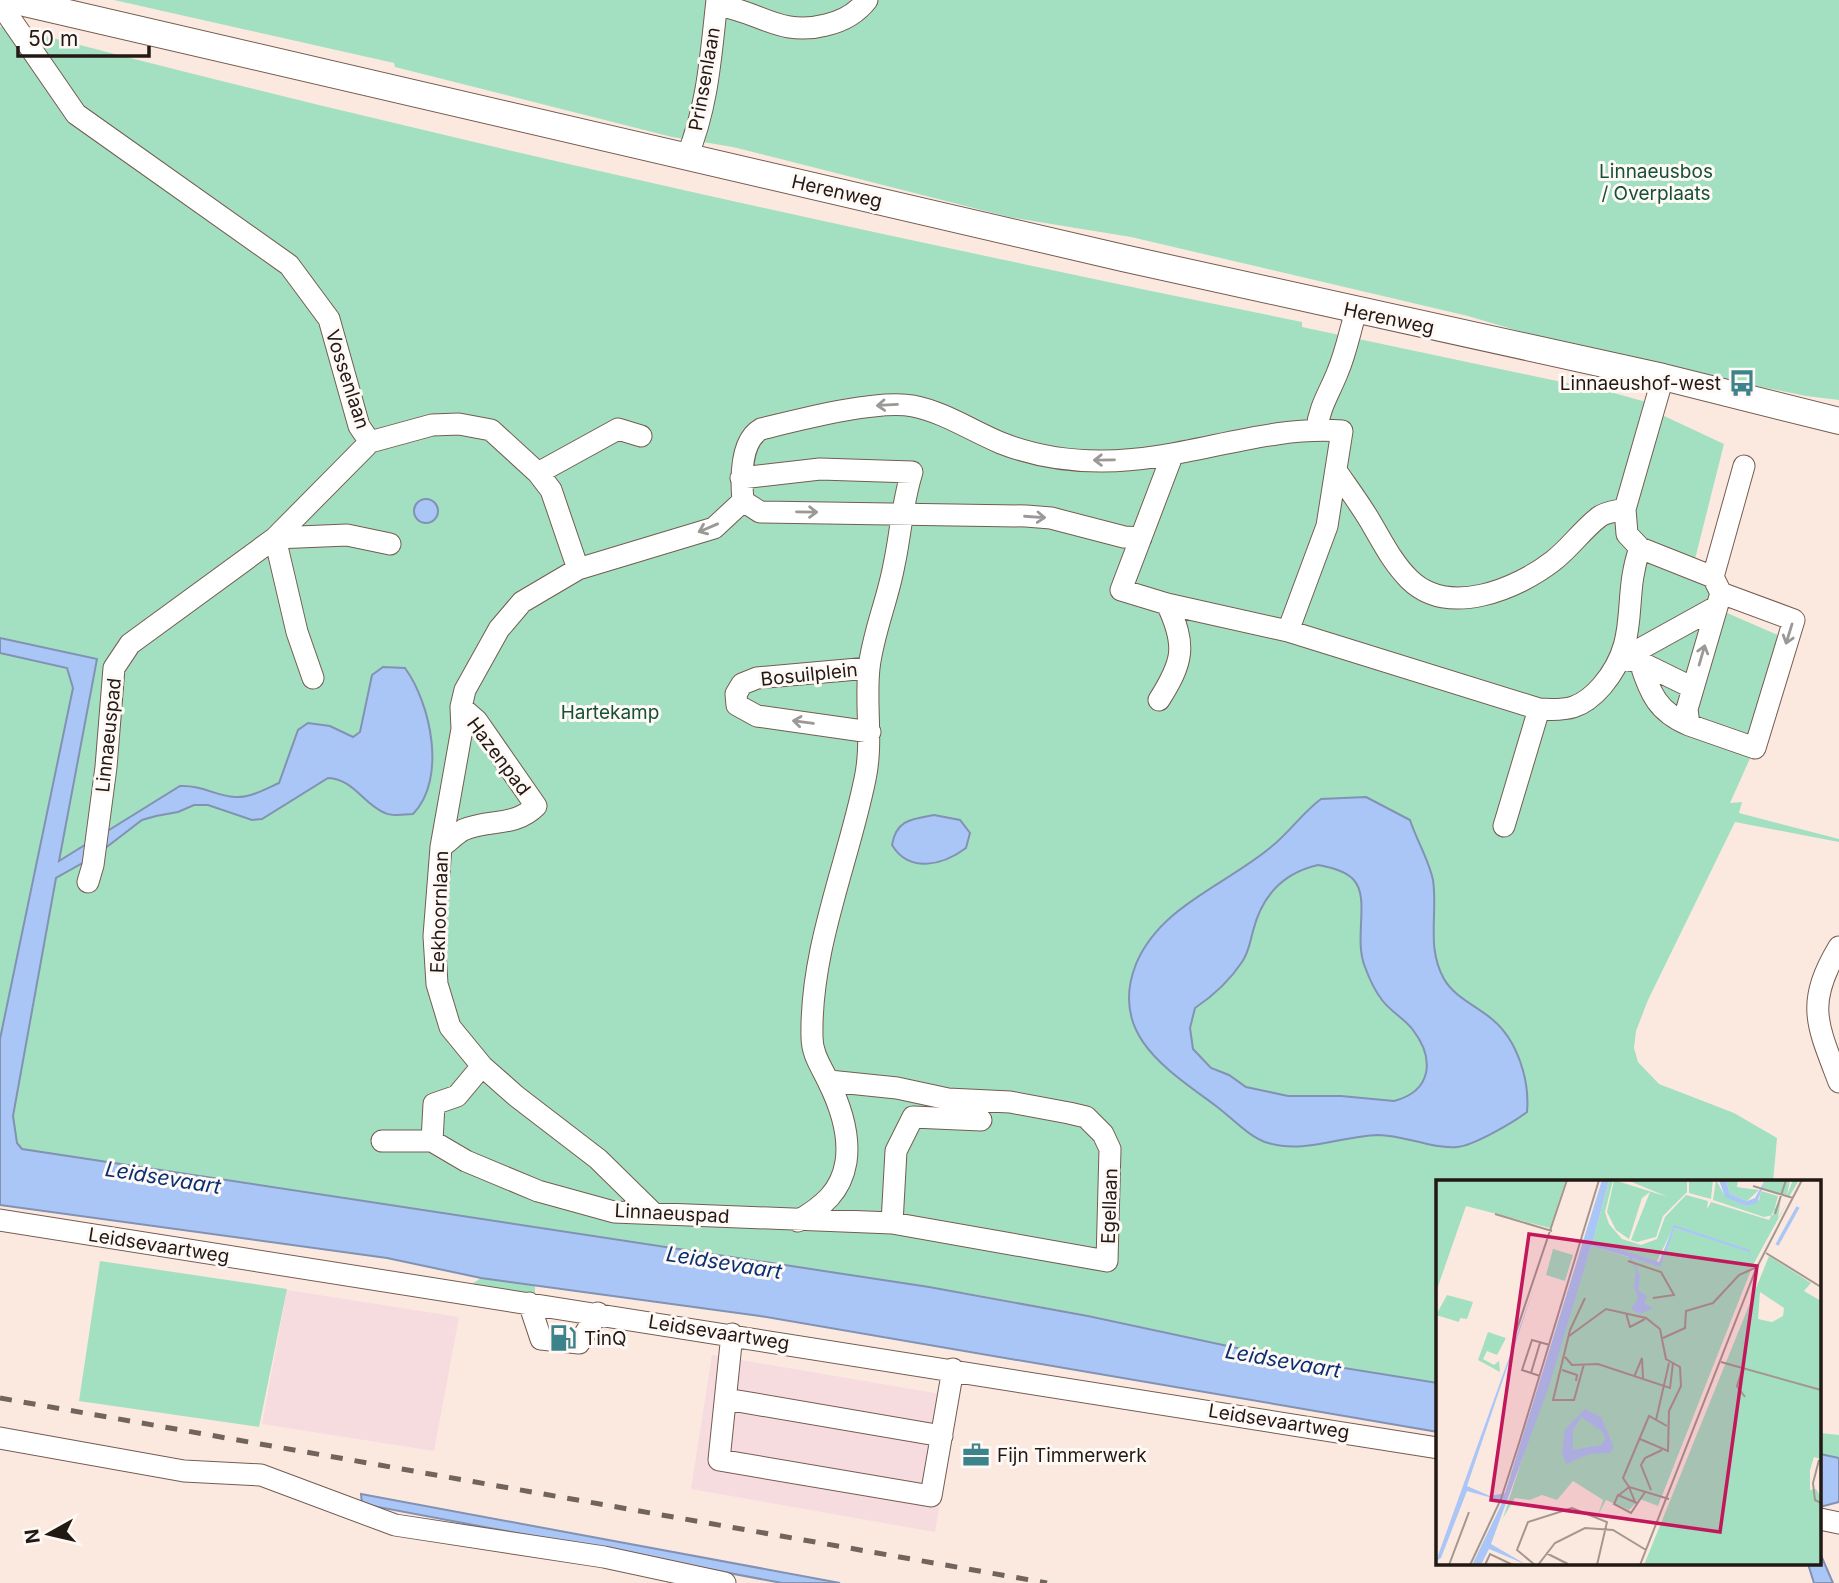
<svg xmlns="http://www.w3.org/2000/svg" width="1839" height="1583" font-family="Inter,sans-serif">
<rect width="100%" height="100%" fill="#fbe9e0"/>
<path fill="#f6dbdf" d="M287 1290 459 1317 434 1451 262 1424Z
M712 1355 958 1397 935 1532 691 1489Z"/>
<path fill="#a2e0c1" d="M114 0H1839V400L1806 396 1592 353 1468 316 1131 237 1009 217 733 147 672 137 395 67 394 63Z
M7 26C435 139 868 233 1302 322V327L1614 393 1646 402 1647 408 1724 444 1691 575 1710 584V598L1702 602 1780 636 1752 754 1730 803 1742 802 1739 813 1839 839V842L1735 822 1648 1000 1636 1031 1634 1048 1638 1062 1659 1084 1734 1113 1777 1138 1773 1182H1438V1383L1288 1359 1088 1315 967 1293 22 1149 17 1143 13 1116 90 666 0 642V27Z
M0 653 67 668 73 688 0 1039Z
M100 1261 287 1289 259 1427 79 1401Z
M481 1278 535 1285V1295L472 1284Z
M1820 1433 1839 1435V1458L1820 1454Z"/>
<path fill="#aac6f6" stroke="#8292b2" stroke-width="2" fill-rule="evenodd" d="M414 511a12 12 0 1 1 24 0a12 12 0 1 1-24 0Z
M0 638 97 659 59 861 180 786C203 785 215 796 235 797 250 798 266 789 279 783L298 730 308 723 330 726 353 737 360 732 372 675 383 667 405 668C431 704 447 779 413 814 405 814 392 817 385 813 363 804 354 779 328 778L262 819 252 820 208 805H194L178 812 156 816 142 820 95 856 56 878 13 1116 17 1143 22 1149 929 1287 1088 1316 1288 1359 1438 1383V1432L760 1316 481 1278 387 1258 0 1205V1039L73 688 67 668 0 653Z
M1366 797 1410 820C1416 839 1429 860 1433 880 1438 914 1426 947 1444 979 1455 998 1477 1006 1493 1020 1517 1040 1530 1080 1527 1112 1514 1122 1473 1146 1457 1147 1431 1149 1404 1135 1378 1135 1341 1136 1304 1154 1268 1143 1250 1138 1232 1118 1216 1106 1168 1070 1108 1035 1136 964 1160 906 1226 885 1271 847 1289 833 1302 813 1321 799ZM1318 865C1329 867 1344 870 1353 879 1371 898 1353 937 1365 967 1369 978 1375 991 1382 1000 1391 1012 1405 1019 1413 1030 1435 1059 1432 1091 1394 1101L1341 1096H1288L1246 1087 1229 1075 1211 1068 1193 1049 1190 1028 1195 1008C1213 996 1230 980 1242 962 1249 952 1250 942 1253 931 1262 895 1283 873 1318 865Z
M934 815 960 820 970 833 966 848C942 866 909 873 892 845 896 820 911 819 934 815Z
M1820 1454 1839 1458V1502L1820 1507Z
M361 1494 840 1583H782L362 1504Z
M1820 1553 1833 1583H1814L1808 1564H1820Z"/>
<g fill="none" stroke-linecap="round" stroke-linejoin="round">
<defs>
<path id="minor" d="M3 0 5 11 76 114 289 265 329 319 359 426 370 442 432 425 459 424 491 430 538 473 551 490 578 569
M717 5C759 11 780 37 826 25 843 21 857 13 867 0
M687 156C708 107 711 53 717 0
M1317 429C1319 407 1330 392 1338 371 1346 352 1350 331 1356 311
M1172 456 1121 590 1167 604 1288 631 1539 709C1567 711 1582 709 1602 686 1642 639 1621 601 1640 548L1627 534 1625 509 1663 377
M1337 472C1348 488 1360 504 1370 521 1382 541 1392 562 1409 579 1448 618 1517 589 1553 561 1570 548 1582 530 1599 517 1605 512 1617 511 1625 509
M538 473 618 429 641 436
M741 478 820 469 912 472C902 503 901 533 894 565 888 599 873 633 869 668 865 704 873 742 865 779 848 863 810 949 812 1037 812 1054 821 1066 828 1081 840 1105 850 1135 846 1162 841 1192 823 1206 798 1221
M743 501 760 512 1026 516 1051 518 1124 537 1141 538
M275 538 370 442
M275 538 347 535 390 544
M1640 548 1713 577 1721 593 1794 620 1755 748 1689 725 1687 709 1721 593
M1713 577 1744 466
M1622 659 1716 607
M1622 659 1640 662C1650 694 1658 712 1689 725
M1640 662 1693 688
M869 668 757 678 742 684 736 694 737 705 757 716 870 732
M1159 700C1183 662 1187 646 1167 604
M1504 826 1539 709
M441 847C448 842 456 834 463 830 489 819 515 827 536 806L477 721 461 707
M88 882 93 865 106 767 114 668 130 644 275 538 297 632 313 678
M1839 947C1805 1004 1817 1024 1839 1082
M382 1141H432L466 1161 538 1191 614 1212 892 1223 1107 1261 1110 1149 1103 1134 1086 1117 1069 1113 1010 1102 948 1099 897 1088 829 1081
M432 1141 434 1104 457 1096 482 1066
M653 1213 598 1159 516 1096 482 1066 450 1027 437 984 434 936 441 847 462 729 461 707 465 690 499 629 522 602 578 569 714 528 743 501C741 479 740 441 761 429 798 420 878 399 913 406 944 412 972 431 1001 443 1034 456 1065 461 1100 461 1183 462 1260 425 1342 431L1327 526 1288 631
M0 1220 1438 1448
M892 1223 896 1151 913 1117 981 1120
M529 1303 541 1339 579 1343 598 1313
M732 1334 719 1460 931 1496 953 1369
M726 1399 942 1436
M0 1438 184 1471 261 1475 395 1525 604 1557 725 1583
M1820 1519 1839 1523"/>
<path id="major" d="M12 0 1123 258 1663 377 1839 421"/>
</defs>
<use href="#minor" stroke="#755c50" stroke-width="23"/>
<use href="#major" stroke="#755c50" stroke-width="28"/>
<use href="#minor" stroke="#fff" stroke-width="21"/>
<use href="#major" stroke="#fff" stroke-width="26"/>
<path stroke="#71645d" stroke-width="5" stroke-dasharray="12 12" stroke-linecap="butt" d="M0 1398 1047 1583"/>
</g>
<defs><path id="oneway-shaft" d="M-6 0H5M1.5-3L5.5 0L1.5 3" fill="none" stroke-width="1.6" stroke-linecap="round" stroke-linejoin="round" transform="scale(1.75)"/></defs>
<g stroke="#9c9895">
<use href="#oneway-shaft" transform="translate(887 405) rotate(177)"/>
<use href="#oneway-shaft" transform="translate(1104 460) rotate(179)"/>
<use href="#oneway-shaft" transform="translate(807 512) rotate(1)"/>
<use href="#oneway-shaft" transform="translate(1035 517) rotate(4)"/>
<use href="#oneway-shaft" transform="translate(708 528) rotate(157)"/>
<use href="#oneway-shaft" transform="translate(1789 634) rotate(107)"/>
<use href="#oneway-shaft" transform="translate(1702 655) rotate(-74)"/>
<use href="#oneway-shaft" transform="translate(803 722) rotate(-172)"/>
</g>
<defs>
<symbol id="bus-bare" viewBox="-9 -9 18 18"><path d="M-5-6H5V4H4V6H2V4H-2V6H-4V4H-5ZM-3.5-4V0h7V-4ZM-3.5 1.2v1.5H-2V1.2ZM2 1.2v1.5H3.5V1.2Z" fill="#3c838b" stroke="#fff9f6" stroke-width="2.5" paint-order="stroke"/></symbol>
<symbol id="fuel-bare" viewBox="-9 -9 18 18"><path d="M-5.5-6h7V0h2V4h1.3V-2.5L3-4.5l.8-.8L6-3V5H2.5V1h-1V6h-7ZM-4.2-4.7v3.2H.2V-4.7Z" fill="#3c838b" stroke="#fff9f6" stroke-width="2.5" paint-order="stroke"/></symbol>
<symbol id="office-bare" viewBox="-9 -9 18 18"><path d="M-6-3h4V-5.5h4V-3h4V5H-6ZM-1-4.5V-3h2v-1.5ZM-6 0V1H6V0Z" fill="#3c838b" stroke="#fff9f6" stroke-width="2.5" paint-order="stroke"/></symbol>
</defs>
<g fill-rule="evenodd">
<use href="#bus-bare" x="1723" y="364" width="38" height="38"/>
<use href="#fuel-bare" x="544" y="1319" width="38" height="38"/>
<use href="#office-bare" x="957" y="1436" width="38" height="38"/>
</g>
<g text-anchor="middle" stroke-width="6" stroke-linejoin="round" paint-order="stroke">
<g font-size="19" fill="#231914" stroke="#fff9f6">
<text transform="translate(704 79) rotate(-80)" y="7">Prinsenlaan</text>
<text transform="translate(837 191) rotate(13)" y="7">Herenweg</text>
<text transform="translate(1389 318) rotate(12)" y="7">Herenweg</text>
<text transform="translate(348 379) rotate(72)" y="7">Vossenlaan</text>
<text transform="translate(809 674) rotate(-6)" y="7">Bosuilplein</text>
<text transform="translate(108 735) rotate(-84)" y="7">Linnaeuspad</text>
<text transform="translate(499 756) rotate(53)" y="7">Hazenpad</text>
<text transform="translate(439 912) rotate(-88)" y="7">Eekhoornlaan</text>
<text transform="translate(1109 1206) rotate(-88)" y="7">Egellaan</text>
<text transform="translate(672 1213) rotate(3)" y="7">Linnaeuspad</text>
<text transform="translate(159 1245) rotate(9)" y="7">Leidsevaartweg</text>
<text transform="translate(719 1332) rotate(9)" y="7">Leidsevaartweg</text>
<text transform="translate(1279 1421) rotate(9)" y="7">Leidsevaartweg</text>
</g>
<g font-size="19" fill="#155139" stroke="#fff9f6">
<text x="1656" y="178">Linnaeusbos<tspan x="1656" dy="22">/ Overplaats</tspan></text>
<text x="610" y="719">Hartekamp</text>
</g>
<g font-size="19" fill="#231914" stroke="#fff9f6" text-anchor="start">
<text x="1721" y="390" text-anchor="end">Linnaeushof-west</text>
<text x="584" y="1345">TinQ</text>
<text x="997" y="1462">Fijn Timmerwerk</text>
</g>
<g font-size="21" font-style="italic" fill="#082f71" stroke="#fff9f6">
<text transform="translate(163 1178) rotate(9)" y="7">Leidsevaart</text>
<text transform="translate(724 1263) rotate(9)" y="7">Leidsevaart</text>
<text transform="translate(1283 1361) rotate(10)" y="7">Leidsevaart</text>
</g>
</g>
<g transform="translate(1436 1180)">
<rect width="385" height="385" fill="#fbe9e0"/>
<path d="M0 0H130L114 48 30 26 0 112ZM173 0H177L169 32 173 44 186 59 205 65 221 59 229 37 250 15 272 21 271 29 275 22 333 40 345 17 342 38 353 19 317 85 222 326 204 319 193 330 170 320 162 335 167 320 137 301 121 320 106 315 94 320 79 318 67 338 155 66 223 86 239 48 285 62 238 46 220 83 157 61ZM178 0 232 17 191 0H251V12L227 36 220 57 201 62 195 60 214 12 206 18 193 59 180 50 171 32ZM253 0H277L275 19 253 13ZM280 0 289 16 310 26 323 20 325 11 342 16 337 35 328 37 277 20ZM290 0H302L301 7 323 10 311 21 294 14ZM329 0H354L351 15 357 0H363L353 17 326 8ZM117 69 137 75 129 101 110 95ZM333 76 375 103 368 111 385 121V279L378 277 374 290V310L380 309 385 317V385H208ZM324 112 348 128 347 136 336 142 322 139ZM11 115 37 122 31 139 24 138 23 142 0 135ZM52 152 70 158 61 175 51 171 47 179 58 185 63 181 64 192 42 180Z" fill="#a2e0c1" fill-rule="evenodd"/>
<path d="M166 0H173L157 61 223 82 238 45 314 70 312 85 313 72 239 48 224 87 196 78 204 96 202 110 211 116 208 123 217 128 204 134 195 129 202 118 198 107 200 90 193 77 155 66 113 206 55 364 91 385 53 369 45 385H36L67 321 31 311 5 378 0 381 98 108 31 306 54 316 69 313ZM283 0H290L294 14 311 21 319 18 329 0 321 23 310 26 289 17ZM149 229 165 237 178 267 174 273 153 274 130 284 126 273 129 249ZM145 237 167 252 169 259 165 265 137 270V250Z" fill="#aac6f6" fill-rule="evenodd"/>
<path fill="none" stroke="#aac6f6" stroke-width="3.5" d="M341 65 362 27"/>
<path fill="none" stroke="#a5968e" stroke-width="2" d="M317 6 357 18M59 34 116 51M339 34 350 0M330 73 385 107M192 81 225 92 238 115 217 118M190 133 194 147 209 139M133 156 170 129 210 138 224 149 230 179 244 187 245 206 233 231 232 271 204 259M227 158 249 148 250 131 277 123 303 95 321 87M77 161 131 0M129 177 136 185 162 184 234 208 237 183M285 182 385 210M148 184 138 220H117L134 150 149 118M126 190 141 195 140 201M306 190 301 206 309 217M95 193 104 163M104 196 86 190 96 160 114 165M198 197 206 178 207 198M220 240 233 183M231 246 213 236 187 298 193 307 233 319M383 280 377 303 379 320 385 323M215 310 205 285 209 278 226 270M183 315 193 307 199 322M201 323 182 315 178 324 195 333 209 312M110 373 132 384M13 385 33 332M34 385 65 319 84 260 163 0M49 385 54 374 77 385M99 385 81 370 92 342 136 328 171 342 161 385M102 385 119 363 149 348 177 350 210 370M204 385 320 89 366 0"/>
<path fill="#c2185b" fill-opacity="0.15" stroke="#c2185b" stroke-width="3.5" d="M93 54 321 86 284 352 55 320Z"/>
<rect width="385" height="385" fill="none" stroke="#231914" stroke-width="3.5"/>
</g>
<g transform="translate(49 1534) rotate(262)" stroke="#fff9f6" stroke-width="5" paint-order="stroke">
<path d="M0-5L12 26L0 18L-12 26Z" fill="#231914"/>
<text y="-10" font-size="19" font-weight="bold" text-anchor="middle" fill="#231914">N</text>
</g>
<path d="M18 46v10h131v-10" fill="none" stroke="#231914" stroke-width="3.5"/>
<text x="28" y="46" font-size="21" fill="#231914" stroke="#fff9f6" stroke-width="5" paint-order="stroke">50 m</text>
</svg>
